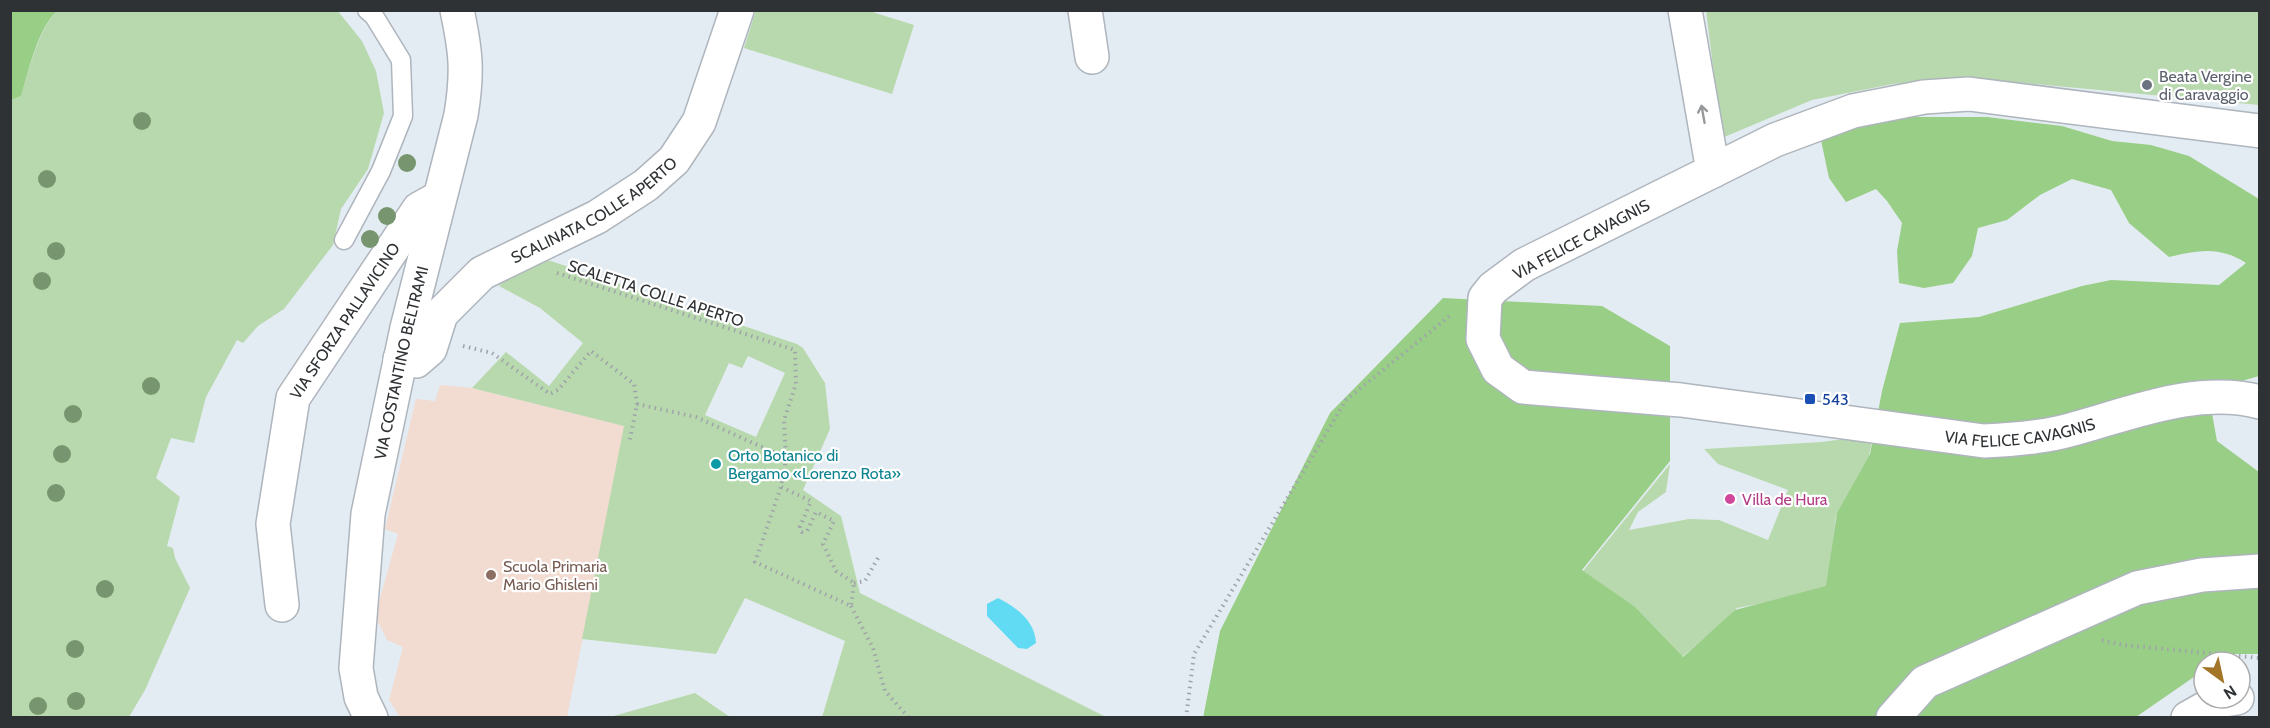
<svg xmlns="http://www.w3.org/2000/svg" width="2270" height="728" font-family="Cabin,sans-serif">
<rect width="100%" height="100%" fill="#e4ecf3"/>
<path fill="#f2dbd0" d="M440 385 472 388 625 426 567 717H400L389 700 403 647 387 640 375 616 398 534 385 529 416 399 435 401Z"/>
<path fill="#b8d9ad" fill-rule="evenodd" d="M337 10 362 41 376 71 384 113 368 169 341 209 333 245 284 309 258 326 243 343 237 340 206 397 194 443 171 438 156 478 180 497 167 546 173 548 175 558 190 588 145 690 129 717H11L10 100 21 96C29 70 38 30 57 11Z
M756 10 869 11 914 25 892 94 744 48Z
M1706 11H2259V105L1970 78 1893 84 1812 100 1722 138Z
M536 256 797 344 803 348 825 383 830 429 803 490 841 516 860 593 1106 717H822L845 641 745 598 716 654 582 639 624 426 472 388 506 352 549 386 583 343 540 308 499 286 516 268ZM748 356 785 373 756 437 705 415 729 363 742 368Z
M1873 435 1869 456 1836 516 1827 587 1763 603 1737 608 1724 621 1682 657 1633 607 1583 571 1670 464 1666 492 1638 512 1629 530 1689 519 1719 520 1768 540 1788 490 1718 464 1704 449 1822 442Z
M695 693 730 717H610Z"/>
<path fill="#99ce86" d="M10 11H57C37 30 29 70 21 96L11 100Z
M1913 117H1987L2062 126 2112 141 2151 145 2189 156 2259 199V376L2208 391 2217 441 2259 472V654H2228L2216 662H2204V670L2136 717 1203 718 1220 631 1330 413 1443 298 1602 306 1670 346V461L1582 570 1635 607 1683 657 1735 610 1826 586 1837 513 1870 454 1882 391 1900 323 1979 317 2082 286 2111 280 2219 285 2246 263C2220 246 2198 250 2169 257L2129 223 2111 190 2072 179 2040 195 2007 220 1978 228 1972 256 1953 283 1924 288 1899 283 1897 251 1902 223 1887 201 1876 189 1846 202 1829 178 1821 140 1849 123Z"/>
<path fill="#61dbf3" d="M998 598C1016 607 1035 621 1036 643L1027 649 1018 648 987 616V604Z"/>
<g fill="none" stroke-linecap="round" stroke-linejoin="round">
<defs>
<path id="service" d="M344 240 381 171 403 116 401 60 374 16 367 10"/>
<g id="minor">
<path d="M1085 10 1092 57"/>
<path d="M1685 10 1713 171"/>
<path id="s1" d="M2260 131 1969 94 1924 97 1853 111 1775 140 1524 265 1493 288 1485 298 1483 339 1498 369 1523 387 1681 400 1984 441C2011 440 2036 438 2062 432 2126 416 2193 385 2260 402"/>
<path id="s2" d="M400 359 416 361 430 349 441 314 482 273 597 217 646 185 674 160 699 122 737 10"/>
<path id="s3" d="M282 605 273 524 293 398 419 209 439 198"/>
<path id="s4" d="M371 718 361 697 356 668 368 514 407 328 461 115C468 72 466 52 457 10"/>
<path d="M1893 718 1925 682 2137 588 2202 575 2260 571"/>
<path d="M2188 718 2218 701 2237 698"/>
</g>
</defs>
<use href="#service" stroke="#aeb5bc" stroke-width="21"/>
<use href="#minor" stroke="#aeb5bc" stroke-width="36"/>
<path stroke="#9ea4a9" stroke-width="4" stroke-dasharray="1.5 4.5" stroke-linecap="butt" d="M557 273 795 350 796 384 784 420 786 458 781 487 755 562 851 606 854 583 836 571 823 544 834 521 816 512 807 531 802 532 800 527 811 501 781 487
M463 346 492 353 550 394 558 390 591 351 634 384 637 404 629 444
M637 404 696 417 786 458
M854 583 865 581 878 558
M851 606 873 648 885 691 909 718
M2102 640 2123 645 2260 658
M1186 718 1194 654 1346 400 1452 314"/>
<use href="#service" stroke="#fff" stroke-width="18"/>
<use href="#minor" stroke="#fff" stroke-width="33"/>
</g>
<g fill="#77966f">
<circle cx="142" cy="121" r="9"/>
<circle cx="407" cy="163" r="9"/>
<circle cx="47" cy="179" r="9"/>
<circle cx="387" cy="216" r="9"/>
<circle cx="370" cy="239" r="9"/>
<circle cx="56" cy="251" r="9"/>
<circle cx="42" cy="281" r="9"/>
<circle cx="151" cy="386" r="9"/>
<circle cx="73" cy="414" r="9"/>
<circle cx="62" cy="454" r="9"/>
<circle cx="56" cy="493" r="9"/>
<circle cx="105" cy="589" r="9"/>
<circle cx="75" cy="649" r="9"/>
<circle cx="76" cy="701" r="9"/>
<circle cx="38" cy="706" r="9"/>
</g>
<defs><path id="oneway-shaft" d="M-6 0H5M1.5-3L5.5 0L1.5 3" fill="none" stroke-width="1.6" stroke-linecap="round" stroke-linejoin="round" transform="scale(1.5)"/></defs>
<use stroke="#97989a" href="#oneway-shaft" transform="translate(1703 114) rotate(-100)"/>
<circle fill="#6b7280" stroke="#fff" stroke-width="2" cx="2147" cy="85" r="6"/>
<rect fill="#1a4fb4" stroke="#fff" stroke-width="2" x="1804" y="393" width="12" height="12" rx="3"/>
<circle fill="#0f9aa8" stroke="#fff" stroke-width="2" cx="716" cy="464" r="6"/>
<circle fill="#d1479c" stroke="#fff" stroke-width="2" cx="1730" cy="499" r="6"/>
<circle fill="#8d6e63" stroke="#fff" stroke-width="2" cx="491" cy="575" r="6"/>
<g text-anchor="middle" stroke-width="4.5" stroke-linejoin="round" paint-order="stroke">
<g font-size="16" fill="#5b616d" stroke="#fff" text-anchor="start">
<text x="2159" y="82">Beata Vergine<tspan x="2159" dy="18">di Caravaggio</tspan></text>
</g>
<g font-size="16" fill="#2f3234" stroke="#fff">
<text dy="6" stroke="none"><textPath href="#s2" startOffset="258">SCALINATA COLLE APERTO</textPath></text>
<text transform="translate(1581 239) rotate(-28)" y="6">VIA FELICE CAVAGNIS</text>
<text transform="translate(656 293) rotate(18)" y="6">SCALETTA COLLE APERTO</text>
<text dy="6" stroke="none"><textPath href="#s3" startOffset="302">VIA SFORZA PALLAVICINO</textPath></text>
<text dy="6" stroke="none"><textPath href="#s4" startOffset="362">VIA COSTANTINO BELTRAMI</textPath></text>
<text dy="6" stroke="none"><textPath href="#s1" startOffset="1432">VIA FELICE CAVAGNIS</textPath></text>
</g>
<g font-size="16" fill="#164399" stroke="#fff" text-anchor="start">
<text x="1822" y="405">543</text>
</g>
<g font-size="16" fill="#0d838f" stroke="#fff" text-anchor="start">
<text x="728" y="461">Orto Botanico di<tspan x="728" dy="18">Bergamo «Lorenzo Rota»</tspan></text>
</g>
<g font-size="16" fill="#b23c85" stroke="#fff" text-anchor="start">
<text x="1742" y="505">Villa de Hura</text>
</g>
<g font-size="16" fill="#785e54" stroke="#fff" text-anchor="start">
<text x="503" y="572">Scuola Primaria<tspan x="503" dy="18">Mario Ghisleni</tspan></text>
</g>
</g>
<rect width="2270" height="728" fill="none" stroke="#2f3234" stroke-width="24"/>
<g transform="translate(2222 680) rotate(147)"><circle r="28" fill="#ffffff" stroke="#acadae" stroke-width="1.5"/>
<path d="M0-4.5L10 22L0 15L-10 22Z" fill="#a37528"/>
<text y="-9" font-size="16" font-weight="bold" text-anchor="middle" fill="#2f3234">N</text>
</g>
</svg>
